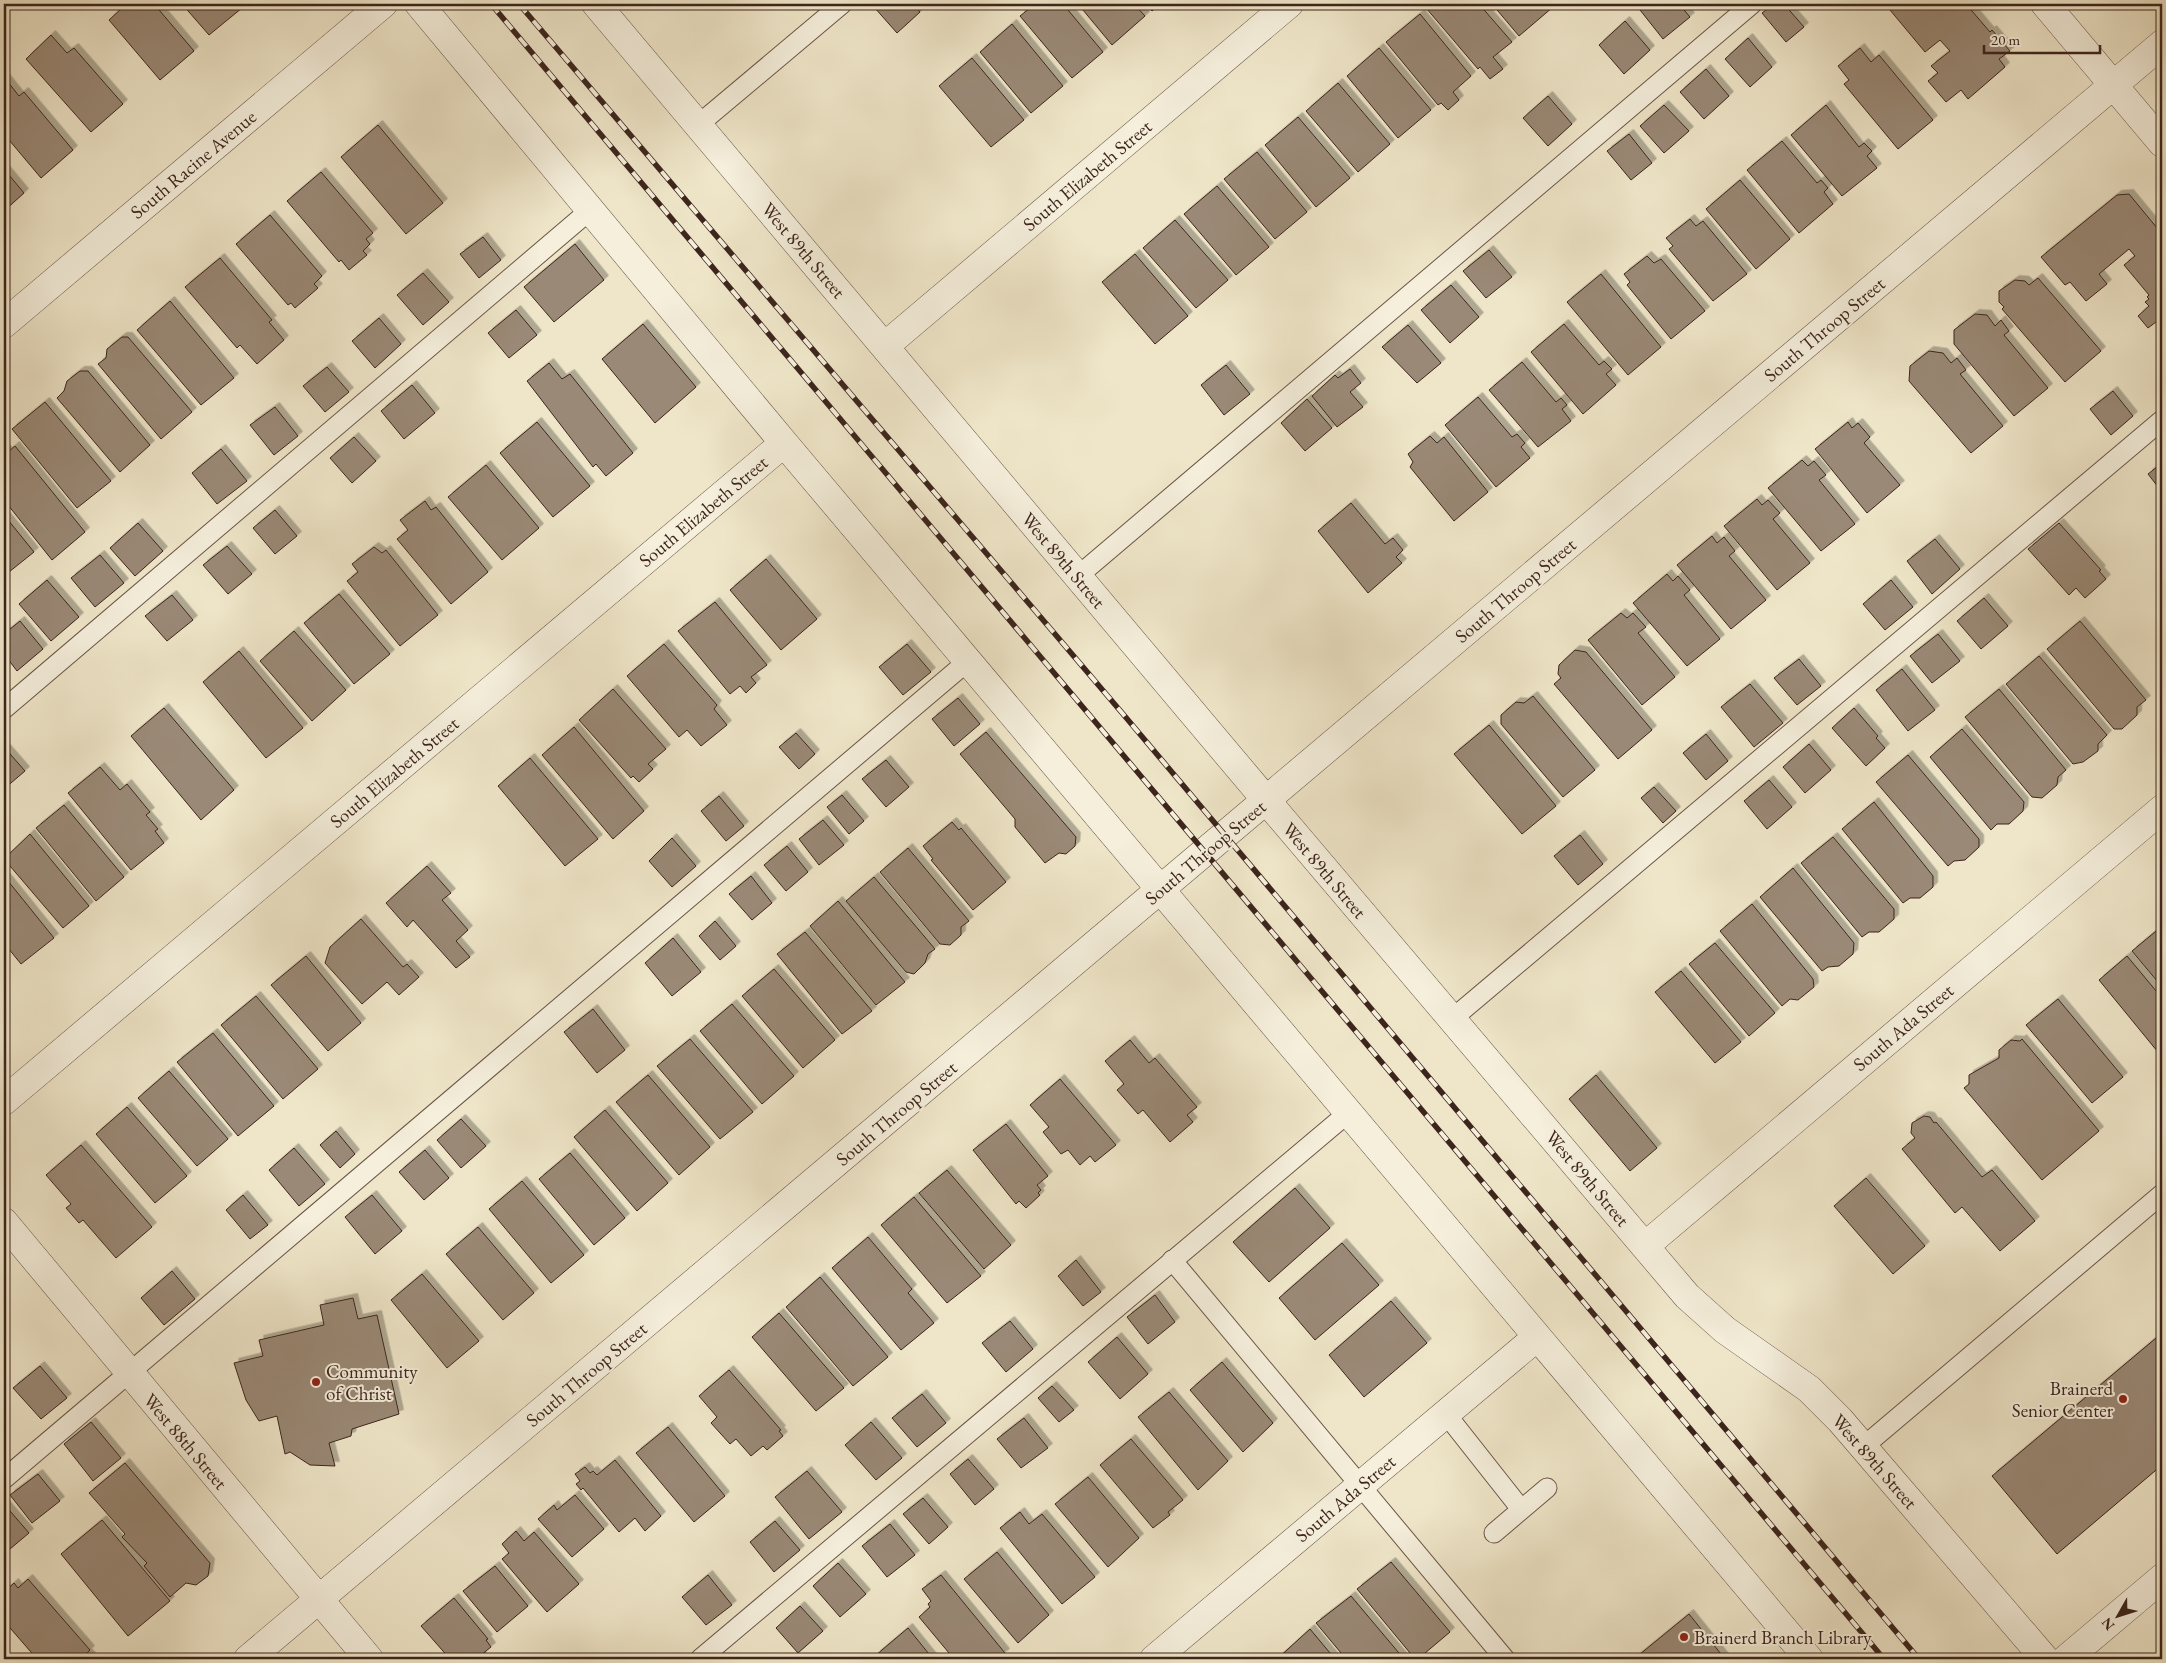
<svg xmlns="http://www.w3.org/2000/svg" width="2166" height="1663" font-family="'EB Garamond',serif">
<defs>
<filter id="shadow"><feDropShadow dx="4.5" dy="-4.5" stdDeviation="0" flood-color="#0004"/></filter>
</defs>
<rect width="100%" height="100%" fill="#efe6c9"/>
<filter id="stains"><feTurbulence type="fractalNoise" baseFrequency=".004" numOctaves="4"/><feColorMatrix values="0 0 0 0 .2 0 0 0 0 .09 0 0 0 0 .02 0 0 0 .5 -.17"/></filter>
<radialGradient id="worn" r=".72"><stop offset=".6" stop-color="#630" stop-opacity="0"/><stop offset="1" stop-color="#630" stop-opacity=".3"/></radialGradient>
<path fill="#9a8976" stroke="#3d251d" filter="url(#shadow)" d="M117 4H154L194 51 160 80 109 20 121 9Z
M182 4H239L242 8 209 35Z
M878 4H913L920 12 897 33 874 7Z
M1035 4H1063L1103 52 1072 78 1020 16Z
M1078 4H1134L1145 16 1112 45Z
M1146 4H1160L1152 11Z
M1431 4H1479L1512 42 1493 57 1503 69 1490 79 1480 67 1478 69 1426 8Z
M1492 4H1550L1553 7 1519 36Z
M1648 4H1679L1690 17 1663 39 1640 10Z
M1774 4H1784L1804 27 1786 42 1762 13Z
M1885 4H1966L1990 32 1992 30 2010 51 1999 59 2005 67 1968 99 1961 90 1946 102 1928 81 1938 73 1931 66 1950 51 1940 40 1925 52Z
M1420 14 1471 76 1453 92 1459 100 1448 110 1441 103 1438 105 1386 42Z
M1625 21 1650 50 1624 74 1599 45Z
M1012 24 1063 86 1031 113 980 52Z
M51 35 67 53 74 48 123 104 91 132 26 59Z
M1748 38 1772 67 1750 87 1725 59Z
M1379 48 1431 110 1398 138 1347 76Z
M1860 48 1871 62 1879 55 1933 120 1898 149 1844 84 1849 80 1838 66Z
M972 58 1024 120 991 147 939 86Z
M1706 69 1729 96 1704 119 1680 92Z
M4 77 19 96 24 92 73 150 41 178 4 134Z
M1338 83 1390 144 1358 172 1306 111Z
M1548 96 1572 124 1548 146 1523 118Z
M1664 105 1689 131 1664 153 1640 126Z
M1826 105 1859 147 1864 143 1872 151 1867 156 1877 168 1842 196 1791 135Z
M1298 117 1350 178 1316 207 1265 145Z
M378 125 443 203 406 234 341 157Z
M1629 134 1652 163 1631 180 1607 151Z
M1782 141 1817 183 1821 180 1828 188 1824 192 1833 204 1799 233 1747 170Z
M1257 152 1307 212 1275 239 1224 179Z
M4 169 24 193 4 211Z
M321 172 373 233 366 239 370 244 363 251 367 255 349 270 341 260 339 262 287 201Z
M1740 180 1790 239 1756 269 1706 209Z
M1217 186 1269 247 1236 275 1184 214Z
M2129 194 2162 234V321L2160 319 2148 328 2138 316 2149 306 2145 302 2149 299 2147 297 2149 295 2124 265 2135 256 2129 249 2099 274 2107 284 2086 301 2070 282 2065 285 2041 257 2117 195Z
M270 215 322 276 314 284 318 288 295 308 291 303 288 305 236 244Z
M1690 219 1696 226 1703 221 1747 274 1713 301 1669 249 1673 246 1666 238Z
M1175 220 1228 280 1196 308 1143 248Z
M483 237 501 260 479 278 460 254Z
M575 244 604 280 554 322 524 287Z
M1489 250 1512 277 1486 298 1463 271Z
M1135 254 1188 316 1155 344 1102 282Z
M1647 256 1654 263 1661 259 1705 311 1671 339 1627 285 1630 282 1624 274Z
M220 258 272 320 269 322 284 340 257 364 240 345 237 348 185 287Z
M423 273 449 302 423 325 397 295Z
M1601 274 1661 347 1628 375 1567 302Z
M2038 278 2101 351 2065 382 2002 309 2004 307 1999 302V291L2015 280 2025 281 2029 285Z
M1451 285 1479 317 1450 343 1421 310Z
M170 301 234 378 201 405 137 330Z
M516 310 537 335 509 358 488 333Z
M1975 314 1987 315 1995 326 2001 320 2009 331 2004 335 2048 388 2014 416 1954 344V330Z
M379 318 401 344 375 368 352 341Z
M643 324 696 387 655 423 602 359Z
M1564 324 1599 365 1604 361 1612 369 1606 374 1616 385 1583 414 1531 352Z
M1408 325 1441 363 1417 383 1382 347Z
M122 337H128L192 412 161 439 98 364 106 358 107 349Z
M1929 351 1943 353 1951 363 1957 358 1966 370 1960 374 2003 426 1971 453 1909 381 1910 366Z
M1522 362 1556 402 1561 398 1567 405 1562 409 1571 421 1538 447 1489 390Z
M549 363 562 379 570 374 633 453 606 476 596 464 593 467 527 381Z
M1226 365 1250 394 1224 415 1201 385Z
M327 367 349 392 325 412 303 386Z
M1350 369 1361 383 1350 392 1363 407 1337 427 1312 396 1335 375 1338 378Z
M80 371H88L150 445 120 472 57 398 64 391 67 381Z
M412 385 435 413 404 439 381 411Z
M2113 391 2133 416 2111 435 2090 409Z
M1478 397 1512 437 1517 434 1525 443 1521 447 1530 458 1496 487 1445 425Z
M1307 399 1332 428 1305 451 1281 423Z
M45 402 111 481 77 508 12 429Z
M275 407 298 436 274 455 250 425Z
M537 422 590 486 553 517 500 453Z
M1848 422 1852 428 1858 423 1870 437 1864 443 1900 485 1867 513 1815 449Z
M1430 436 1437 443 1444 437 1488 492 1454 521 1410 467 1413 462 1408 454Z
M354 437 376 461 352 483 330 458Z
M15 446 85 532 52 560 4 500V448L8 452Z
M221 449 247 481 217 504 192 473Z
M1802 460 1808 466 1814 461 1826 475 1819 480 1855 524 1821 551 1768 488Z
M2162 463V492L2148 474Z
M486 465 539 528 502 560 448 497Z
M1757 499 1762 505 1768 500 1780 513 1773 519 1810 563 1777 590 1724 526Z
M425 501 431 510 436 507 488 572 451 604 397 539 408 530 400 520Z
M1351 503 1385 544 1393 538 1403 550 1396 557 1402 563 1368 593 1318 531Z
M275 510 297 536 275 554 253 528Z
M4 515 34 552 4 576Z
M138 523 163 551 135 576 110 548Z
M2059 523 2101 570 2099 571 2106 579 2085 598 2076 588 2069 595 2028 549Z
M1712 536 1717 543 1724 537 1735 551 1729 556 1766 600 1731 629 1677 565Z
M1935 539 1960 569 1932 594 1907 561Z
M227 546 252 574 228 594 203 565Z
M374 547 382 553 386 550 438 615 400 646 347 581 358 572 352 564Z
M100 555 124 583 95 607 71 578Z
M766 559 817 619 781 650 730 590Z
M1667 574 1673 581 1678 576 1690 590 1684 595 1720 639 1687 666 1633 603Z
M47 580 79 617 51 641 19 604Z
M1891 580 1913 607 1885 630 1863 604Z
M339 594 390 654 354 684 304 623Z
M172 595 193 620 167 641 145 616Z
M1984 598 2008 626 1981 649 1957 621Z
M715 602 767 665 751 677 756 683 746 693 740 686 730 694 678 631Z
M1621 613 1627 618 1633 613 1646 627 1638 633 1675 677 1642 705 1588 640Z
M20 621 43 649 17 671 4 654V634Z
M2080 621 2146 700 2137 707V715L2122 729H2114L2047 649Z
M294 631 346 690 312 721 260 661Z
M1938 634 1960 661 1932 683 1910 656Z
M664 644 717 705 714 709 727 725 701 746 687 730 679 737 627 676Z
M907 644 931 672 903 695 879 667Z
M1575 650 1586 652 1652 730 1618 759 1554 684 1561 678 1558 674 1559 665Z
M239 651 303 728 266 758 203 682Z
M2039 656 2107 735 2098 744V751L2083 762 2073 764 2006 684Z
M1799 659 1821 686 1797 705 1774 678Z
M1902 669 1935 710 1908 731 1876 690Z
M1750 684 1783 723 1754 747 1721 707Z
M613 689 666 749 648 764 653 769 639 782 633 776 631 778 579 720Z
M1999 689 2066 770 2058 777 2057 785 2042 798 2032 797 1965 717Z
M1533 696 1595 770 1563 797 1501 724V715L1516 702 1524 703Z
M958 698 980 724 954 746 932 719Z
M164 708 234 790 201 820 131 736Z
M1854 708 1878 736 1876 738 1885 748 1866 766 1832 728Z
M1489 725 1556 806 1522 834 1454 754Z
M574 727 644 811 613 839 542 755Z
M1962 729 2024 802 2023 811 2009 824H1997L1991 830 1930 757Z
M986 732 1076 837 1075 846 1066 854 1059 853 1045 863 1015 827V819L960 754Z
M796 733 815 754 799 769 779 747Z
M1706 734 1728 761 1706 780 1683 753Z
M1809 744 1831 770 1805 793 1783 767Z
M4 747 25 771 5 788 4 787Z
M1908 755 1979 839V847L1965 860 1954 861 1948 866 1876 782Z
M530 758 598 839 565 866 498 786Z
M886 760 909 787 886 807 862 779Z
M100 767 120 790 127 784 150 812 146 815 158 829 155 831 164 843 131 870 68 793Z
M1769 780 1792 807 1767 829 1744 801Z
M1654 787 1676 811 1663 823 1641 798Z
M842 795 864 821 849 834 827 807Z
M719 796 744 826 726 841 701 811Z
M1874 802 1933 876V887L1920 898H1910L1903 903 1842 829Z
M64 805 124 877 96 901 36 828Z
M823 820 844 845 819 865 799 839Z
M952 822 959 830 961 828 1006 882 973 910 931 860 933 859 923 846Z
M30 834 89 906 63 928 4 859Z
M1580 835 1603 864 1578 885 1554 856Z
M1833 837 1894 909V919L1879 932H1869L1862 937 1801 863Z
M672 838 696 866 672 887 649 861Z
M787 846 808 872 786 891 764 865Z
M908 848 969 921 961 927V935L950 945 940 944 880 872Z
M427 866 451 893 442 900 468 930 456 941 470 957 456 968 413 920 407 927 386 903Z
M1793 868 1854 943 1853 954 1839 966 1828 967 1822 971 1760 897Z
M4 876 54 938 21 964 4 943Z
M751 876 772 903 752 920 729 894Z
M874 877 935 949 928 954 925 963 914 974 906 972 846 901Z
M838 901 905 982 876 1005 810 926Z
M1752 904 1813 979 1814 987 1798 1000 1790 999 1782 1006 1720 931Z
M361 919 403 967 407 964 419 977 399 995 387 982 362 1004 325 963 330 947Z
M715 921 736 946 720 960 699 936Z
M2161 927 2162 928V987L2132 951Z
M805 932 872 1011 842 1034 777 954Z
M673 938 701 972 672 996 645 963Z
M1715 943 1775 1013 1749 1036 1689 964Z
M306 956 361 1023 328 1051 271 985Z
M2127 956 2162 998V1057L2099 980Z
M774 969 835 1040 803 1068 742 996Z
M1681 971 1741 1042 1715 1063 1655 992Z
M256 996 318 1069 283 1099 221 1025Z
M2058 999 2123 1077 2092 1103 2026 1025Z
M732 1004 794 1076 762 1104 700 1031Z
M593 1009 625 1050 597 1073 564 1032Z
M213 1033 274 1106 238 1136 177 1062Z
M690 1039 753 1112 720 1139 657 1066Z
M2022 1039 2099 1131 2042 1180 1964 1088 1969 1084V1075L1999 1058V1050L2011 1040 2020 1041Z
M1130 1040 1149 1063 1155 1058 1197 1107 1187 1115 1193 1122 1170 1142 1143 1110 1138 1114 1117 1090 1124 1084 1105 1061Z
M169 1071 228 1139 197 1166 138 1098Z
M648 1075 710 1147 679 1175 616 1102Z
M1596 1075 1657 1148 1630 1171 1569 1099Z
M1060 1079 1116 1145 1095 1162 1090 1156 1080 1165 1068 1150 1061 1154 1043 1132 1049 1127 1030 1105Z
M127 1107 187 1176 155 1203 96 1134Z
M605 1110 668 1183 637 1211 574 1137Z
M1924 1116 1930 1117 1934 1123 1936 1122 1982 1177 1992 1170 2035 1221 2000 1251 1962 1207 1955 1213 1902 1149 1915 1138 1911 1133 1912 1123Z
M461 1119 486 1146 461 1168 437 1140Z
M1006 1124 1048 1176 1037 1185 1041 1190 1038 1193 1040 1195 1026 1208 1019 1201 1016 1204 973 1150Z
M336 1131 355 1154 340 1168 320 1145Z
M81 1145 152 1227 116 1258 83 1220 79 1223 66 1208 71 1204 46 1175Z
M294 1148 325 1184 299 1206 269 1170Z
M425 1150 449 1178 424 1200 399 1172Z
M570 1153 625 1218 594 1245 539 1179Z
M947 1170 1011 1245 984 1269 919 1193Z
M1866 1178 1925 1246 1893 1274 1834 1206Z
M522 1181 584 1255 551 1283 489 1209Z
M1295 1188 1330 1228 1269 1282 1233 1242Z
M243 1195 268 1225 250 1239 226 1210Z
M372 1195 402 1231 375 1254 345 1217Z
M914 1197 981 1276 947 1303 881 1225Z
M478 1227 534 1293 503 1320 446 1254Z
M868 1237 912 1289 908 1293 934 1323 901 1350 832 1268Z
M1342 1243 1379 1285 1315 1340 1279 1298Z
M1076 1260 1101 1292 1083 1306 1058 1276Z
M172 1271 195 1299 164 1325 141 1298Z
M422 1274 479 1341 447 1368 391 1300Z
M820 1277 888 1357 853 1386 786 1307Z
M1155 1295 1175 1322 1148 1344 1127 1317Z
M353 1298 358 1319 377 1315 399 1414 352 1429 351 1436 329 1443 335 1466 310 1465 290 1452 285 1454 277 1416 259 1421 246 1400 234 1363 263 1356 259 1340 324 1325 320 1305Z
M1391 1301 1427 1343 1364 1397 1329 1355Z
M779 1313 844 1388 816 1411 752 1337Z
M1010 1321 1033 1349 1006 1372 982 1343Z
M2162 1333V1465L2057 1554 1992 1476Z
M1117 1337 1148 1374 1120 1399 1088 1362Z
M1222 1362 1273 1423 1243 1452 1190 1390Z
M40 1366 67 1398 41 1419 13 1388Z
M729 1370 781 1430 779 1431 783 1436 767 1450 763 1446 751 1456 736 1439 730 1444 711 1423 717 1417 699 1396Z
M1052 1386 1074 1410 1059 1422 1038 1398Z
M1169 1392 1228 1461 1198 1490 1138 1417Z
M922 1394 946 1423 917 1447 892 1418Z
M1024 1418 1048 1448 1021 1468 997 1439Z
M91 1422 121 1458 93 1481 64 1444Z
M871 1422 902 1458 876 1480 845 1445Z
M668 1427 725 1496 694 1522 636 1453Z
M1131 1439 1183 1500 1168 1512 1170 1515 1153 1528 1100 1465Z
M968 1459 994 1489 975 1505 950 1474Z
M615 1460 661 1516 645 1531 635 1518 619 1532 583 1488 581 1490 576 1484 580 1481 575 1474 585 1467 590 1473 593 1471 597 1475Z
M125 1463 210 1563 208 1576 196 1585 186 1583 170 1597 144 1566 147 1563 122 1537 125 1534 89 1493Z
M807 1471 842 1512 809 1539 775 1497Z
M38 1474 60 1501 32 1523 10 1495Z
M1088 1477 1139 1538 1108 1567 1055 1504Z
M575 1495 604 1529 572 1557 538 1519 554 1505 557 1510Z
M923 1498 948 1527 929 1544 903 1514Z
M4 1504 29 1533 4 1554Z
M1020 1512 1029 1524 1042 1514 1095 1577 1062 1604 1000 1528Z
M102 1520 170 1601 128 1636 61 1554Z
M775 1521 800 1550 774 1572 750 1542Z
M890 1524 915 1555 887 1577 862 1546Z
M516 1531 524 1541 534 1532 579 1584 547 1612 502 1559 509 1553 502 1544Z
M997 1552 1049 1615 1018 1643 964 1579Z
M1391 1562 1450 1632 1418 1659H1415L1357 1589Z
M838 1563 866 1594 840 1617 813 1586Z
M495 1566 528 1606 497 1632 463 1591Z
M708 1575 732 1605 706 1625 682 1597Z
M941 1575 1005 1653 997 1659H954L919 1617 930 1607 928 1604 931 1601 922 1589Z
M28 1579 90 1650 87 1653 93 1659H37L4 1621V1592L14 1583 18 1588Z
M1351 1596 1404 1659H1346L1316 1623Z
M454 1598 488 1639 486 1640 491 1647 481 1655 482 1659H450L421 1626Z
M800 1606 823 1631 798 1653 776 1628Z
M1689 1614 1725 1659H1634Z
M908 1628 933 1659H879L876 1655Z
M1310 1629 1335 1659H1277Z"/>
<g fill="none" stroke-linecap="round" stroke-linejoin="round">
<defs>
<path id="lane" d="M698 125 842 4
M1078 576 1752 4
M4 709 589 211
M1452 1019 2162 420
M1172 1260 1505 1659
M1446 1414 1521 1509
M1863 1447 2162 1194
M4 1479 968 661
M1494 1533 1547 1488
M700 1659 1348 1113"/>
<path id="street" d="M419 4 784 443 1809 1659
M596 4 1266 800 1687 1296 1725 1330 1809 1389 1840 1420 2045 1659
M2045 4 2162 143
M4 324 383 4
M885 346 1289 4
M4 1101 784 443
M4 1222 369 1659
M1645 1246 2162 809
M248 1659 2162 44
M1154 1659 1537 1337
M2066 1659 2162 1578"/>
</defs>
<use href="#lane" stroke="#6a5548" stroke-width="21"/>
<use href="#street" stroke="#6a5548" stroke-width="29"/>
<use href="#lane" stroke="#f5efdc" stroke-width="19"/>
<use href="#street" stroke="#f5efdc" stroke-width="28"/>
<defs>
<path id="rail" d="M491 4 1884 1659
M519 4 1123 714 1919 1659"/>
</defs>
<use href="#rail" stroke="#3d251d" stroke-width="5.5"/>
<use href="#rail" stroke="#f5efdc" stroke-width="4" stroke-dasharray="11" stroke-linecap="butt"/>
</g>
<g fill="#8f2418" stroke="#f5efdc" stroke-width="2">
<circle cx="316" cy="1382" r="5"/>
<circle cx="2123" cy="1399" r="5"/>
<circle cx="1684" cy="1637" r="5"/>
</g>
<g text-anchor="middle" stroke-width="4" stroke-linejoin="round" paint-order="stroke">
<g font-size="19" fill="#3d251d" stroke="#f5efdc">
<text transform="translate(193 164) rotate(-40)" y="7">South Racine Avenue</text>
<text transform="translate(1087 175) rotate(-40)" y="7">South Elizabeth Street</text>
<text transform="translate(804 250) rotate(50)" y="7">West 89th Street</text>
<text transform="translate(1824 329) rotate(-40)" y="7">South Throop Street</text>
<text transform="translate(703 511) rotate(-40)" y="7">South Elizabeth Street</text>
<text transform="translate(1064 560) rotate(50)" y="7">West 89th Street</text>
<text transform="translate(1515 590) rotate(-40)" y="7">South Throop Street</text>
<text transform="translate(394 772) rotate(-40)" y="7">South Elizabeth Street</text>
<text transform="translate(1205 852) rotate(-40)" y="7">South Throop Street</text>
<text transform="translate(1325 870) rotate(50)" y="7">West 89th Street</text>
<text transform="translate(1903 1027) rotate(-40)" y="7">South Ada Street</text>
<text transform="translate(896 1113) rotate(-40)" y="7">South Throop Street</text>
<text transform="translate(1588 1178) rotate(50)" y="7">West 89th Street</text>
<text transform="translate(586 1374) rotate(-40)" y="7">South Throop Street</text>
<text transform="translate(186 1441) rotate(50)" y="7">West 88th Street</text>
<text transform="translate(1875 1461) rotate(49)" y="7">West 89th Street</text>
<text transform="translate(1345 1498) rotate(-40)" y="7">South Ada Street</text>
</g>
<g font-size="19" fill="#3d251d" stroke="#f5efdc" text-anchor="start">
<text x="326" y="1378">Community<tspan x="326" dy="22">of Christ</tspan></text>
<text x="2113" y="1395" text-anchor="end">Brainerd<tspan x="2113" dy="22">Senior Center</tspan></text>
<text x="1694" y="1644">Brainerd Branch Library</text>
</g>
</g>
<rect width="2166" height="1663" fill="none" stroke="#efe6c9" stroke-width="20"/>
<rect x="5" y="5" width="2156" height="1653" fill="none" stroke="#3d251d" stroke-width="2.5"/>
<rect x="10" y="10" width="2146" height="1643" fill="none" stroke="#3d251d"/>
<g transform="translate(2118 1616) rotate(231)" stroke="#f5efdc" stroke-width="4" paint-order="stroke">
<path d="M0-4L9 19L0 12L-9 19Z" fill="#3d251d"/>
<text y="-8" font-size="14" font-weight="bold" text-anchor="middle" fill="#3d251d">N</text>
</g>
<path d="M1984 45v8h116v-8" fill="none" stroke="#3d251d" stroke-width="2.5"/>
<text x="1991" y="45" font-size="15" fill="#3d251d" stroke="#f5efdc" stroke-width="4" paint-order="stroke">20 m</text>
<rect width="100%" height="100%" filter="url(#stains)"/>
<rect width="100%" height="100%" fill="url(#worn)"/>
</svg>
